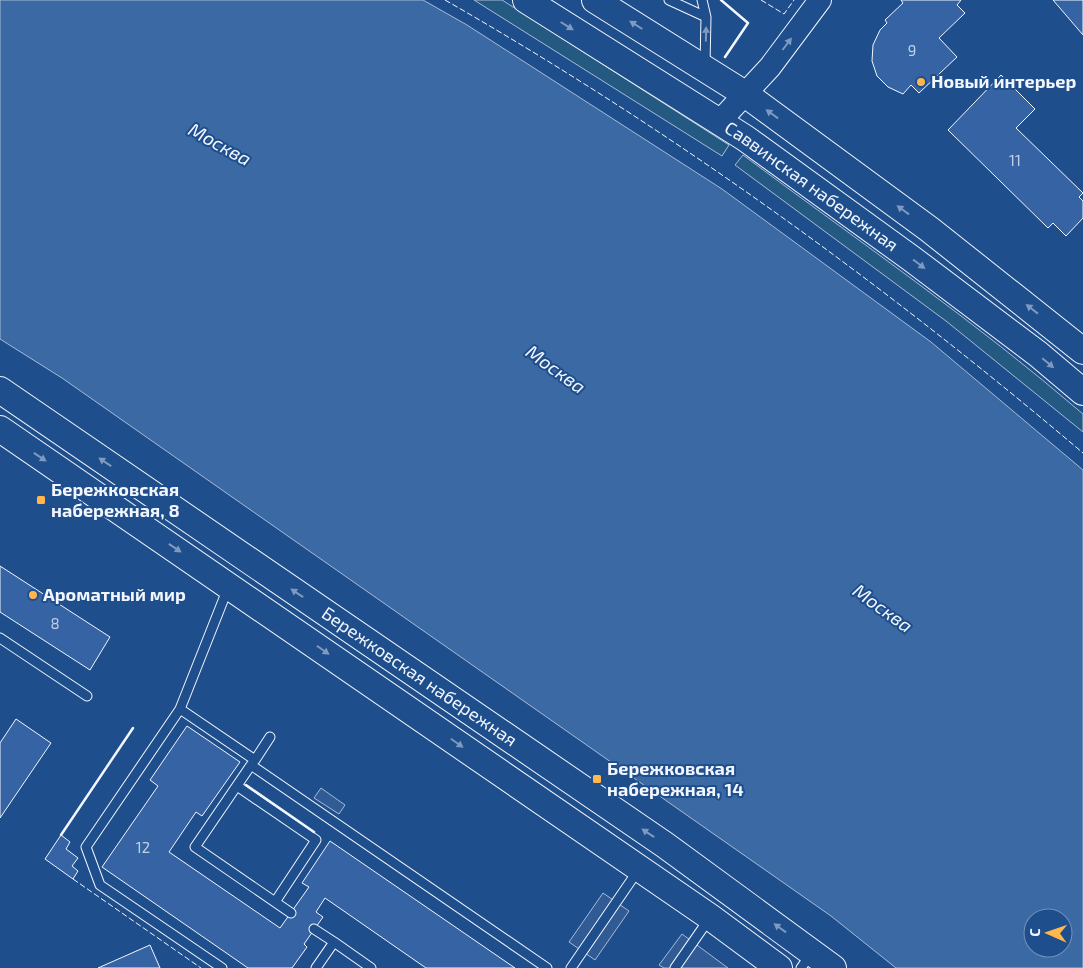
<svg xmlns="http://www.w3.org/2000/svg" width="1083" height="968" font-family="'Exo 2',sans-serif">
<rect width="100%" height="100%" fill="#1f4e8c"/>
<path fill="#245a82" stroke="#a8bbd7" d="M474 0H502L729 145 722 156Z
M743 155C857 240 975 321 1083 414V432L946 321 735 165Z"/>
<path fill="#305b95" stroke="#a8bbd7" d="M321 788 345 805 339 814 314 798Z
M603 893 629 911 595 960 569 942Z
M682 934 728 968H664L659 965Z"/>
<path fill="#3b69a3" stroke="#a8bbd7" fill-rule="evenodd" d="M0 0H423L467 25 722 189 931 342 1083 470V968H896L831 916 62 378 0 339ZM1033 918H1063V948H1033Z"/>
<path fill="#3563a3" stroke="#f2f6ff" d="M901 0H961L957 5 965 13 939 38 957 57 919 93 911 85 903 94 888 87 877 76 872 61 873 45 880 30 887 23 885 20 903 3Z
M1053 0H1083V35Z
M1001 75 1035 109 1016 128 1083 193 1079 197 1083 201V218L1066 236 1053 223 1048 228 948 130Z
M0 566 110 637 90 670 0 612Z
M16 719 51 743 0 818V743Z
M187 726 240 762 202 816 196 812 169 852 280 928 309 887 302 883 330 841 515 968H426L325 898 316 912 323 917 304 944 307 947 292 968H248L102 867 158 786 150 780Z
M61 835 70 842 66 849 78 858 72 866 78 871 73 879 45 859Z
M150 945 160 968H98Z"/>
<g fill="none" stroke-linecap="round" stroke-linejoin="round">
<defs>
<path id="service" d="M669 0 706 17
M702 0 706 17 705 65
M0 638 87 696
M180 709 255 760 251 765 547 968
M255 760 270 737
M251 765 195 847 291 913
M237 786 316 840 275 902
M314 929 334 942
M222 968 100 885 86 847 180 709 228 588
M316 968 334 942 371 968
M571 968 639 869
M675 968 709 919
M801 968 811 954"/>
<path id="tertiary" d="M720 121 770 67 820 0"/>
<g id="secondary">
<path id="s1" d="M526 0 745 138 912 259 1038 354 1083 392"/>
<path d="M595 0 745 94 929 229 1083 351"/>
<path id="s2" d="M0 390 665 845 833 968"/>
<path d="M0 429 710 917 779 968"/>
</g>
</defs>
<use href="#service" stroke="#f2f6ff" stroke-width="11"/>
<use href="#tertiary" stroke="#f2f6ff" stroke-width="24"/>
<use href="#secondary" stroke="#f2f6ff" stroke-width="28"/>
<use href="#service" stroke="#1f4e8c" stroke-width="9"/>
<use href="#tertiary" stroke="#1f4e8c" stroke-width="22"/>
<use href="#secondary" stroke="#1f4e8c" stroke-width="26"/>
<path stroke="#f2f6ff" stroke-width="1" stroke-dasharray="6 2.5" stroke-linecap="butt" d="M445 0C672 130 884 284 1083 453
M761 0 784 14 794 0
M73 879 201 968"/>
<path stroke="#f2f6ff" stroke-width="2.5" d="M721 0 748 23 725 57
M246 785 314 832
M61 835 133 728"/>
</g>
<defs><path id="oneway-solid" d="M-6-.8H1V-3.2L6.5 0L1 3.2V.8H-6Z" transform="scale(1.25)"/></defs>
<g fill="#7e9ac0">
<use href="#oneway-solid" transform="translate(636 25) rotate(-148)"/>
<use href="#oneway-solid" transform="translate(567 26) rotate(32)"/>
<use href="#oneway-solid" transform="translate(706 34) rotate(-89)"/>
<use href="#oneway-solid" transform="translate(787 44) rotate(-53)"/>
<use href="#oneway-solid" transform="translate(772 114) rotate(-144)"/>
<use href="#oneway-solid" transform="translate(903 210) rotate(-144)"/>
<use href="#oneway-solid" transform="translate(919 264) rotate(37)"/>
<use href="#oneway-solid" transform="translate(1032 309) rotate(-142)"/>
<use href="#oneway-solid" transform="translate(1048 363) rotate(40)"/>
<use href="#oneway-solid" transform="translate(40 457) rotate(34)"/>
<use href="#oneway-solid" transform="translate(105 462) rotate(-146)"/>
<use href="#oneway-solid" transform="translate(175 548) rotate(34)"/>
<use href="#oneway-solid" transform="translate(297 593) rotate(-146)"/>
<use href="#oneway-solid" transform="translate(323 650) rotate(35)"/>
<use href="#oneway-solid" transform="translate(457 743) rotate(35)"/>
<use href="#oneway-solid" transform="translate(648 833) rotate(-146)"/>
<use href="#oneway-solid" transform="translate(780 928) rotate(-144)"/>
</g>
<g fill="#ffb74d" stroke="#1f4e8c" stroke-width="2">
<circle cx="921" cy="82" r="5"/>
<rect x="36" y="495" width="10" height="10" rx="2.5"/>
<circle cx="33" cy="595" r="5"/>
<rect x="592" y="774" width="10" height="10" rx="2.5"/>
</g>
<g text-anchor="middle" stroke-width="4" stroke-linejoin="round" paint-order="stroke">
<g font-size="15" fill="#c3d1e8">
<text x="912" y="56">9</text>
<text x="1015" y="166">11</text>
<text x="55" y="629">8</text>
<text x="143" y="853">12</text>
</g>
<g font-size="18" font-weight="bold" fill="#f2f6ff" stroke="#1f4e8c" text-anchor="start">
<text x="931" y="88">Новый интерьер</text>
<text x="51" y="496">Бережковская<tspan x="51" dy="21">набережная, 8</tspan></text>
<text x="43" y="601">Ароматный мир</text>
<text x="607" y="775">Бережковская<tspan x="607" dy="21">набережная, 14</tspan></text>
</g>
<g font-size="18" fill="#f2f6ff" stroke="#1f4e8c">
<text dy="6" stroke="none"><textPath href="#s1" startOffset="341">Саввинская набережная</textPath></text>
<text dy="6" stroke="none"><textPath href="#s2" startOffset="508">Бережковская набережная</textPath></text>
</g>
<g font-size="19" font-style="italic" fill="#f2f6ff" stroke="#1f4e8c">
<text transform="translate(220 144) rotate(29)" y="7">Москва</text>
<text transform="translate(556 369) rotate(36)" y="7">Москва</text>
<text transform="translate(883 608) rotate(36)" y="7">Москва</text>
</g>
</g>
<g transform="translate(1048 933) rotate(272)"><circle r="24" fill="#1f4e8c" stroke="#7391ba"/>
<path d="M0-4L9 19L0 12L-9 19Z" fill="#ffb74d"/>
<text y="-8" font-size="14" font-weight="bold" text-anchor="middle" fill="#f2f6ff">С</text>
</g>
</svg>
